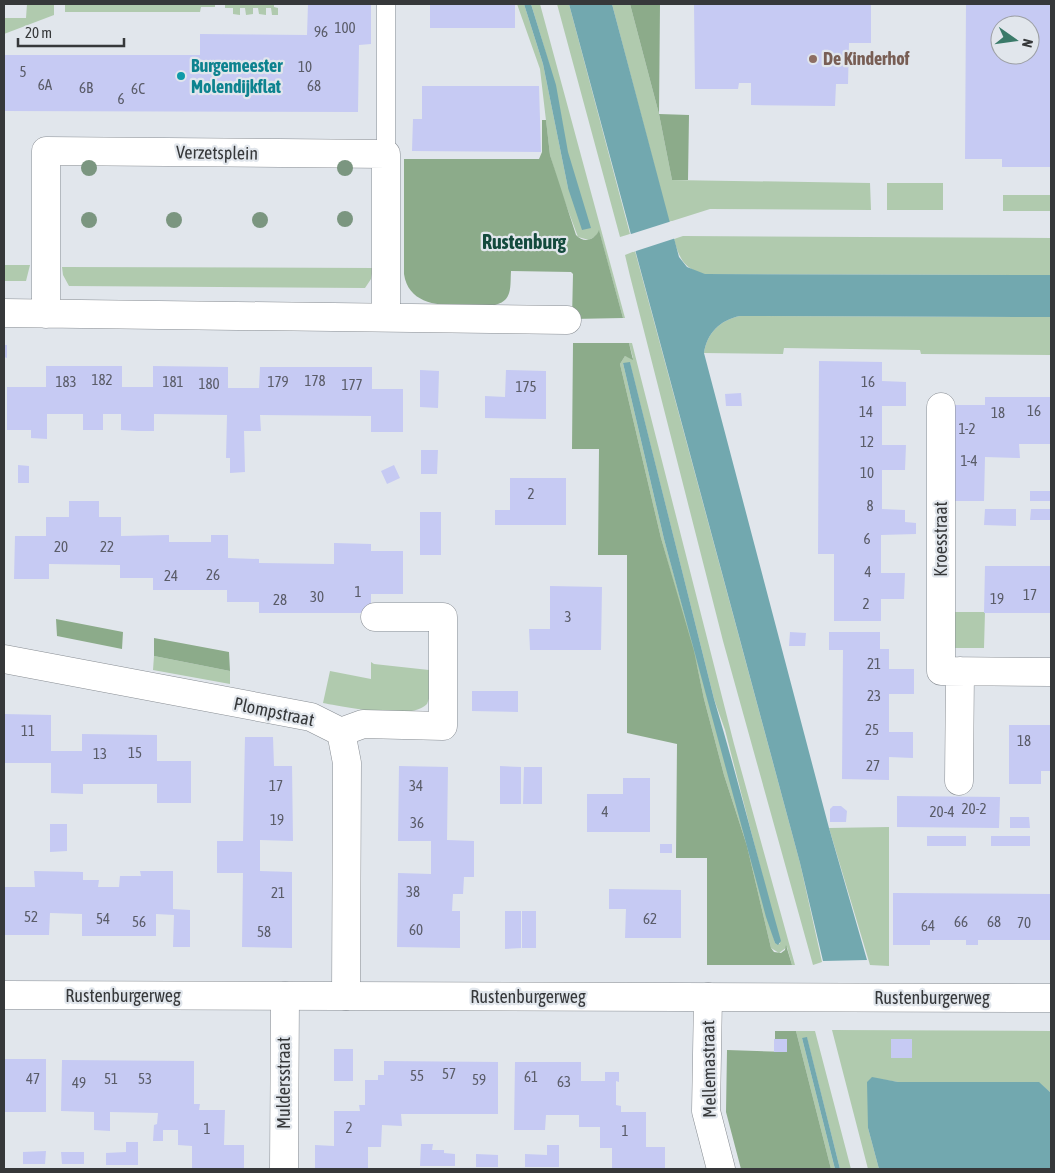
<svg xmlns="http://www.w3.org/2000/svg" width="1055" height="1173" font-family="'Asap Condensed',sans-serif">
<rect width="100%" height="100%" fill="#e1e6ec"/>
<path fill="#b0caae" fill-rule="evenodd" d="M27 4H54V15L4 34V18H26Z
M65 4H215V7H201L200 12H65Z
M225 4H274V7L278 8V15H272L271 8H266V15L259 14 258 8H253V14L246 15 245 8H240V15L233 14V8H225Z
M517 4H524L543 64 568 188C568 122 550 66 531 4H540L625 318H623L599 231 596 236 589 240 578 237 560 189 550 155 540 69Z
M557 4H569L630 234 620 237Z
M612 4H630L659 114 672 180 870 183 871 210 710 209 669 222Z
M887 183H943V210H887Z
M1003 195H1051V211H1003Z
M683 236 1051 238V275L704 274C684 269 679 258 674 239Z
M635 251 800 863 822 962 813 965 723 641 630 276 625 255Z
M4 265H30L26 281H4Z
M62 267 373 268 371 279 365 288 69 286 63 275Z
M740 316 1051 317V355L921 354 920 350 784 348 783 354 704 353C707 333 720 320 740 316Z
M629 343H632L734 744 795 965H792L787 947 779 953 771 948 747 846 724 775 704 699 697 666 661 538 620 364 625 356 633 358ZM623 363H630L714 699 725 730 780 944 775 943 664 539Z
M953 612H985L984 648H953Z
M154 656 230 671V684L153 670Z
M371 662 374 664 429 670 430 696 427 704C412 721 345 707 323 703L330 671 371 679Z
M889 827V966L870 965 829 828Z
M832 1030 1051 1031V1093L1038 1082H898L872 1078 868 1128 879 1169H868Z
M796 1031H815L851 1169H840L807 1038H802L835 1169H831Z"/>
<path fill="#8cab8a" d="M630 4H660L659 114 689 115 688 180H672L659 114Z
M542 120H546L550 155 576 235C584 244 595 240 599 230L623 318 572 319 573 274 571 272 511 271C510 286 513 301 495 305 464 304 410 315 404 274V159H539L542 152Z
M573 343H629L633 360 625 356 620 364 661 538 694 651 704 699 724 775 747 846 771 948 774 952 781 953 785 950 786 945 792 965H707V858H676L677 744 627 733V555H598L599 449H572Z
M56 619 123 632 122 649 57 636Z
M154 638 229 652 230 671 154 656Z
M775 1031H796L831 1169H741L726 1112 727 1050 787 1052V1039H775Z"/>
<path fill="#72a8af" d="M524 4H531L556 85 568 152 591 228 582 230 568 188 543 64Z
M569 4H612L679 257 687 267 705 274 1051 275V317L740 316C720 320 707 333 704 353L829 828 867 960 823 961 800 863Z
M630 362 714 699C738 779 758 860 781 941L778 945 775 943 766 917 664 539 623 363Z
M807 1037 840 1169H835L802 1038Z
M872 1077 898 1082H1039L1051 1093V1169H879L868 1128 867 1082Z"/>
<path fill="#e1e6ec" d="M672 221 676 238 633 252 628 235Z"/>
<path fill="#c6caf3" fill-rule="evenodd" d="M308 4H371V44L359 45 358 112 5 111V55H200V34L307 35Z
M430 4H515V28H430Z
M702 4H871V43H849L848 84H836L835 106 751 105V83H739L738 89H695L694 5Z
M966 4H1051V167H1002V159H965ZM1000 25H1030V55H1000Z
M422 86H539L541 152 412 151 413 119H422Z
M4 345H7V358L4 357Z
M819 361 882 362V381L906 382V406H882V445H906L905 470H882V509L905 510V522L916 523V534L881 535V573H905L904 599H881V621H834V554H818Z
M46 366H122V387H153V366L228 367V388H259L260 367H372V389H403V432H371V416L260 415 261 431H244L245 472 230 473V458H226L227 415 154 414V431H137L121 430V414H103V430H83V414H47V439L31 438V430H7V387H46Z
M420 370 439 371 438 408 420 407Z
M506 370 546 371V419L485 418V396L505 397Z
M741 393 742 406H726L725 394Z
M985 397H1051V444H1019L1020 458 985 457 984 501H953V405H985Z
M421 450H438L437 474H421Z
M18 465 29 466V483H18Z
M394 465 400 478 387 484 381 471Z
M510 478H566V525H495V510H510Z
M1030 491H1051V501H1030Z
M69 501H99V517H121V536L169 535V542H211V535H228V558L259 559V563L334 564V543L371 544V551H403V594H371V613H259V602H227V590H153V578H120V565L49 564V579H14L15 536H46V517H69Z
M985 509H1016V526L984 525Z
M1031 509H1051V520H1030Z
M420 512H441V555H420Z
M985 566H1051V613H984Z
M550 586 602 587 601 650H530L529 629H550Z
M790 632 806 633 805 646H789Z
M829 632H880V649H889V669H914V694H889V732H913V758L889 757V780L842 779 843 650H829Z
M472 691H518V712L472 711Z
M4 714 51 715V751H82V734L157 735V761H191V803H157V784H83V794L51 793V763H4Z
M1009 725H1051V771H1041V784H1009Z
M245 737H273L274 766H292L293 841 260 840V871L292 872V948L242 947 243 873H217V841H243Z
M399 766 448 767 447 840 474 841V877H464L463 894H453L452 911H460V948L397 947 398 873 431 874V841H398Z
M500 766 521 767V804H500Z
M524 767H542V804H523Z
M623 778H650V832H587V794H623Z
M897 796 1000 797 999 828 897 827Z
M833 806H841L847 811 846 822H830V809Z
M1010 817H1029L1030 828H1010Z
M50 824H67V851L50 852Z
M927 836H966V846H927Z
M991 836H1030V846H991Z
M660 844H672V853H660Z
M34 871 83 872V880H99L98 887H119L120 876H141L140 871H173V909L190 910V947H173L174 915 156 914V936H82V914L50 913 49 935H4V887H35Z
M609 889 681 890V938H625L626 909H609Z
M893 893 1051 894V940H978V945H966V940H930V945H893Z
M505 911H521V948L505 949Z
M522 911H536V948H522Z
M774 1039H787V1052H774Z
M891 1039H912V1058H891Z
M334 1049H353V1081H334Z
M4 1059H46V1112H4Z
M62 1060 194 1061V1104H200L199 1110H225L224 1145H244V1169H192V1146L178 1145V1130H163V1141H153L154 1125 157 1124 158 1113 110 1112V1131L94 1130V1112L61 1111Z
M384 1061 498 1062V1114H401L402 1126 382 1125 381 1147H368V1169H315V1145L334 1146V1111H360L359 1105H365V1080H378V1075H384Z
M515 1062H581V1081H605V1072H619V1082L616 1081V1105L621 1106V1112H646V1147H665V1169H612V1148H600V1127H579V1115H546L545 1130H514Z
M126 1142H138V1165H106V1153L126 1152Z
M421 1144H433L432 1150H444V1153L455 1154V1166H420Z
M547 1145H559V1167H525V1154L547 1155Z
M46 1151 45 1164H23V1152Z
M61 1152H84V1164H62Z
M476 1154 498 1155V1167H476Z"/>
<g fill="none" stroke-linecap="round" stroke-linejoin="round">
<defs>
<path id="service" d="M386 4V154"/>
<path id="minor" d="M4 313 567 320
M46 314V151L386 154V316
M941 407V671L1051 672
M4 659 311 717 341 732 347 763 346 996
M341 732 363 724 443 726V617H375
M959 781 960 671
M708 997 706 1111 721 1169
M284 1169 285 996"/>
<path id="tertiary" d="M4 995 1051 998"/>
</defs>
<use href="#service" stroke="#888d93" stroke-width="19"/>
<use href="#minor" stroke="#888d93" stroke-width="29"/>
<use href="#tertiary" stroke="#888d93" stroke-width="29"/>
<use href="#service" stroke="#fff" stroke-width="18"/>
<use href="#minor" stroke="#fff" stroke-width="28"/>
<use href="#tertiary" stroke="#fff" stroke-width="28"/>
</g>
<g fill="#7b9680">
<circle cx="89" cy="168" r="8"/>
<circle cx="345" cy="168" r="8"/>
<circle cx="345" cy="219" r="8"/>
<circle cx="89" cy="220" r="8"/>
<circle cx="174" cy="220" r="8"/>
<circle cx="260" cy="220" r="8"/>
</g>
<circle fill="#8d6e63" stroke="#e1e6ec" stroke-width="2" cx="813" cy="59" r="5"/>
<circle fill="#0f9aa8" stroke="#e1e6ec" stroke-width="2" cx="181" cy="76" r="5"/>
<g text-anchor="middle" stroke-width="4.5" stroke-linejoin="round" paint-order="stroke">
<g font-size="15" fill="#5a5c68">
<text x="345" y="33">100</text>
<text x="321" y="37">96</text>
<text x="305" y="72">10</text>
<text x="23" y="77">5</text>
<text x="45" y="90">6A</text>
<text x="314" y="91">68</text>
<text x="86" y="93">6B</text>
<text x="138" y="94">6C</text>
<text x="121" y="104">6</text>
<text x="102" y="385">182</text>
<text x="315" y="386">178</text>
<text x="66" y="387">183</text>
<text x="173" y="387">181</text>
<text x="278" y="387">179</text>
<text x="868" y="387">16</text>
<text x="209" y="389">180</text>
<text x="352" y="390">177</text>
<text x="526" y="392">175</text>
<text x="1034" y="416">16</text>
<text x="866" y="417">14</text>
<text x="998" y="418">18</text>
<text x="967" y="434">1-2</text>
<text x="867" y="447">12</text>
<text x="969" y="466">1-4</text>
<text x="867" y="478">10</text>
<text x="531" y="499">2</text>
<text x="870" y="511">8</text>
<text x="867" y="544">6</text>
<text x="61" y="552">20</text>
<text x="107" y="552">22</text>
<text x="868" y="577">4</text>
<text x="213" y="580">26</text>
<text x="171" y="581">24</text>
<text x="358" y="597">1</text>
<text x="1030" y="600">17</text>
<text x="317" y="602">30</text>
<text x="997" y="604">19</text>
<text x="280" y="605">28</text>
<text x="866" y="609">2</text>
<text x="568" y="622">3</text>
<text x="874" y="669">21</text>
<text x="874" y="701">23</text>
<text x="872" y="735">25</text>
<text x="28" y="736">11</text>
<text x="1024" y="746">18</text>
<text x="135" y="758">15</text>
<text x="100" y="759">13</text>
<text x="873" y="771">27</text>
<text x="276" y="791">17</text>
<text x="416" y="791">34</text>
<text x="974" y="814">20-2</text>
<text x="605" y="817">4</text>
<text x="942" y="817">20-4</text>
<text x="277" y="825">19</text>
<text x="417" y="828">36</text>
<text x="413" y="897">38</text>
<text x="278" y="898">21</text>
<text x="31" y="922">52</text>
<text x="103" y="924">54</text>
<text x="650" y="924">62</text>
<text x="139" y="927">56</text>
<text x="961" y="927">66</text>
<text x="994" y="927">68</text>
<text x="1024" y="928">70</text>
<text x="928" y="931">64</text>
<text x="416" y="935">60</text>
<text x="264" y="937">58</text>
<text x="449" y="1079">57</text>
<text x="417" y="1081">55</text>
<text x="531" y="1082">61</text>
<text x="33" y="1084">47</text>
<text x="111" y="1084">51</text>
<text x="145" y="1084">53</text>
<text x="479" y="1085">59</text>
<text x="564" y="1087">63</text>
<text x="79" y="1088">49</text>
<text x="349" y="1133">2</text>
<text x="207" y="1134">1</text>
<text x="625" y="1136">1</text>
</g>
<g font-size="18" font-weight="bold" fill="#785e54" stroke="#e1e6ec" text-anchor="start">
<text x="823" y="65">De Kinderhof</text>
</g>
<g font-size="18" font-weight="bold" fill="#0d838f" stroke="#e1e6ec" text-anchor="start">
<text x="191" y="72">Burgemeester<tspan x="191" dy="21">Molendijkflat</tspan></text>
</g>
<g font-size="18" fill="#36383a" stroke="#e1e6ec">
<text transform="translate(217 153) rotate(1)" y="6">Verzetsplein</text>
<text transform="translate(941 539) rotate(-90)" y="6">Kroesstraat</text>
<text transform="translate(274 712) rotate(12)" y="6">Plompstraat</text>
<text x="123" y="1002">Rustenburgerweg</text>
<text x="528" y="1003">Rustenburgerweg</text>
<text x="932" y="1004">Rustenburgerweg</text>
<text transform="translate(709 1069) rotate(-91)" y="6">Mellemastraat</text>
<text transform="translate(284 1083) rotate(-90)" y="6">Muldersstraat</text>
</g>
<g font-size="20" font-weight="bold" fill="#144a3d" stroke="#e1e6ec">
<text x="524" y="249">Rustenburg</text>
</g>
</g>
<rect width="1055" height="1173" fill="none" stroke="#36383a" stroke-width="10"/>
<g transform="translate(1015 40) rotate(104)"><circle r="24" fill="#e1e6ec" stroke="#9da0a5"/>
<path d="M0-4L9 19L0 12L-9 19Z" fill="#3a7a69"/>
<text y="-8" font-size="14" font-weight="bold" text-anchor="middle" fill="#36383a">N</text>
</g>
<path d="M18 38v8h106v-8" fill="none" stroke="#36383a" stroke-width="2.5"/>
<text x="25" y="38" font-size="15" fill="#36383a" stroke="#e1e6ec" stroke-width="4" paint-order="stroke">20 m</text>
</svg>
